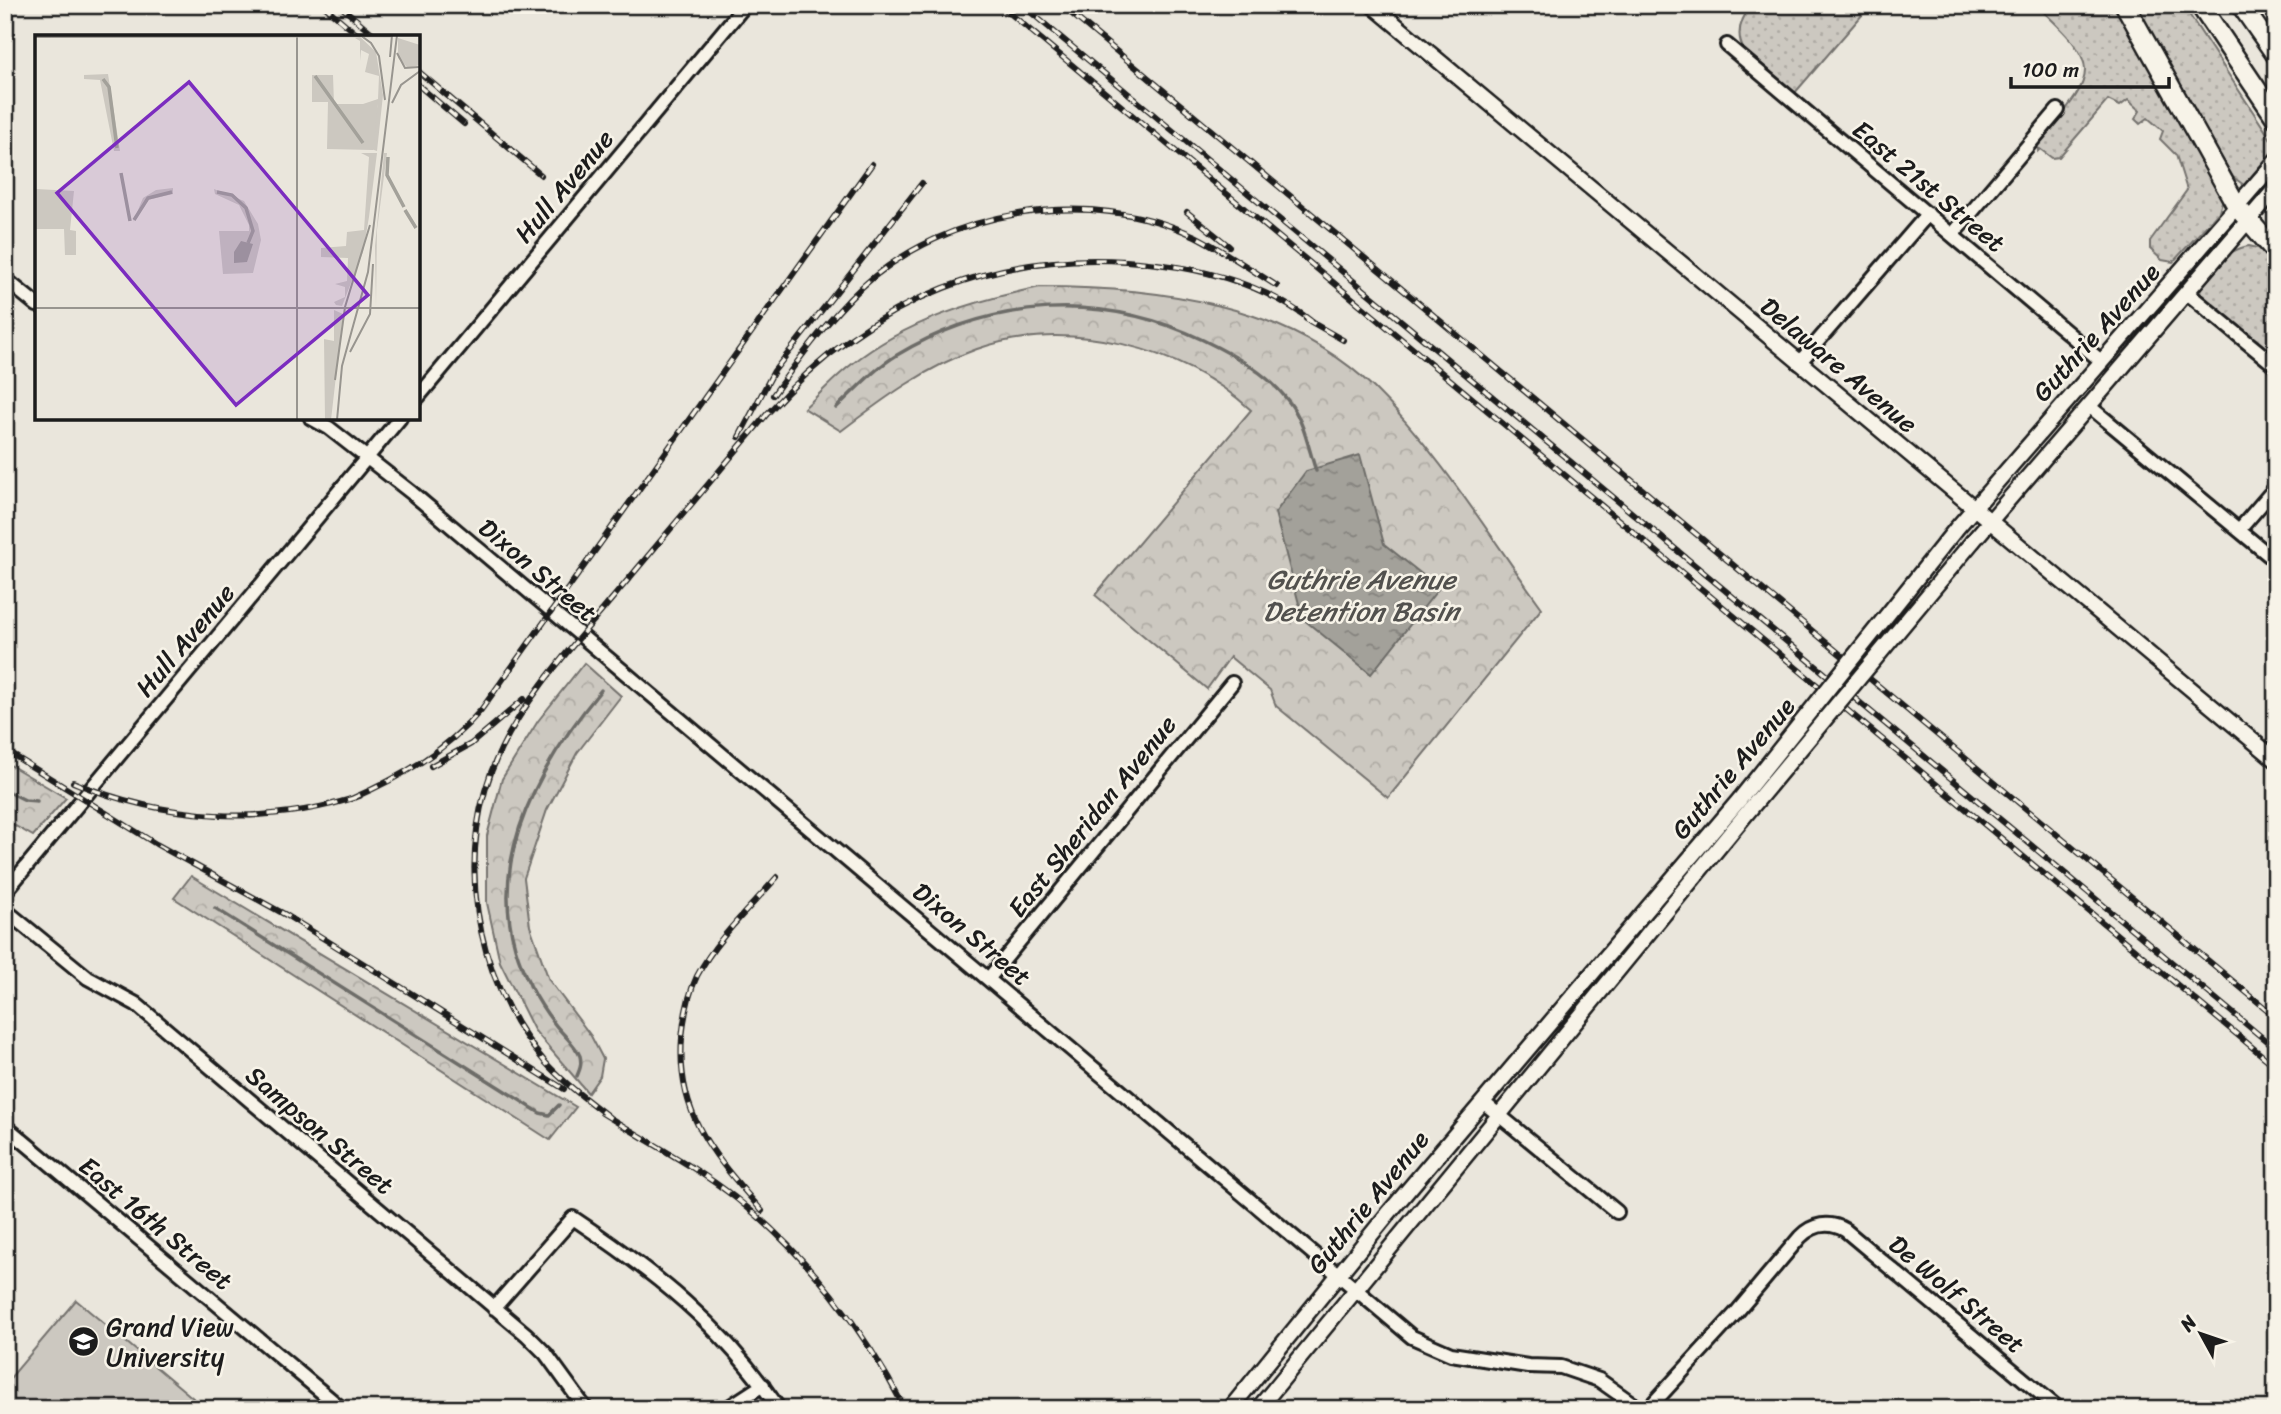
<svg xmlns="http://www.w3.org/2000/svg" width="2281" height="1414" font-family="Sriracha,sans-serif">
<defs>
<pattern id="grass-dots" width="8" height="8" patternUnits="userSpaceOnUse" patternTransform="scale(1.75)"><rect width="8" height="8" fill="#ccc8c0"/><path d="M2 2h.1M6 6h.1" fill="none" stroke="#afaba4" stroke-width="1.8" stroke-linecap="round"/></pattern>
<pattern id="park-crowns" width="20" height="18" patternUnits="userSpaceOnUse" patternTransform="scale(1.75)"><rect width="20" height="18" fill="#ccc8c0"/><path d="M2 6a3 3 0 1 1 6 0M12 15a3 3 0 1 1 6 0" fill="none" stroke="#afaba4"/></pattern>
<pattern id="water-ripples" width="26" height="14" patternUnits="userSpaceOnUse" patternTransform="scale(1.75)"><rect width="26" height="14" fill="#a3a19a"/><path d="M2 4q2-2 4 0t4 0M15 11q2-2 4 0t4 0" fill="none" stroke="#84827d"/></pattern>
</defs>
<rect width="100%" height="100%" fill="#eae6dc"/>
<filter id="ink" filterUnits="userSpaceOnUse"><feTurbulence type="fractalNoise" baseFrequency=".0143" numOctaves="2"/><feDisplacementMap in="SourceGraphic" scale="14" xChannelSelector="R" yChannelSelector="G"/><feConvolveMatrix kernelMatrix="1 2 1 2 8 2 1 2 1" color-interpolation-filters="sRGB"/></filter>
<g filter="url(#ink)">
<path fill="url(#grass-dots)" stroke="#74726e" stroke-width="2" d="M1752 5H1868L1869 7 1793 95C1763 69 1717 47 1752 5Z
M2036 5H2117L2224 195 2219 212 2173 262 2162 260 2150 249V241L2187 190 2176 155 2160 139 2163 131 2148 118 2140 124 2135 119 2140 111 2128 100 2120 106 2108 100 2059 157 2052 158 2040 149 2038 151V143C2096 74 2106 69 2036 5Z
M2132 5H2183L2276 147 2244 185 2233 177Z
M2249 246 2266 250 2276 257V359L2201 296C2195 274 2229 249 2249 246Z"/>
<path fill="url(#park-crowns)" stroke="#74726e" stroke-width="2" d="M1040 287C1156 287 1286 302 1374 388 1439 452 1489 535 1542 608L1388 798 1276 706 1270 690 1230 657 1207 689 1095 595 1251 410C1183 347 1066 317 977 349 926 367 883 399 841 431L804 408C820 394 835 377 852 364 906 321 974 301 1040 287Z
M584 663 621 696 577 753 547 810 524 878 530 926 549 980 591 1036 603 1059 600 1076 588 1093 534 1030 500 962 487 903V836L502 779 538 721Z
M5 762 66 798 33 836 5 820Z
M191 876 576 1107 550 1140 174 898Z"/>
<path fill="#ccc8c0" stroke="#74726e" stroke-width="2" d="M76 1300 206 1409H5V1384Z"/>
<path fill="url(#water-ripples)" stroke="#6d6c68" stroke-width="2" d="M1360 455 1384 544 1439 588 1371 674 1303 619 1275 513 1306 471Z"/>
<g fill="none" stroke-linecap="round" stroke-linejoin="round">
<path stroke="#6d6c68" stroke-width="3.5" d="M836 408C855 390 874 369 897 355 992 298 1103 292 1203 340 1236 356 1271 375 1292 406 1304 423 1309 450 1316 471
M5 790 25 800 37 801
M215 908 540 1113 549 1115 559 1105
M577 1076C580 1069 582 1064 580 1056 575 1044 561 1033 554 1023 537 1001 523 974 515 947 488 853 543 760 601 690"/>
<defs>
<path id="minor" d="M1727 45 2101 361
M1953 234 2058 110
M5 279 37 305
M2186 292 2276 366
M1799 363 1928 214
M418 397 745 5
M2089 406 2276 561
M311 418 329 428 412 493 1412 1337 1451 1354 1528 1366 1561 1367 1599 1380 1640 1409
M2239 530 2276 487
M5 892 400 418
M5 910 88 978 136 1004 527 1335 546 1354 586 1409
M989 978 1232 683
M1483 1102 1617 1212
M5 1126 342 1409
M494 1308 573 1218C657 1274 721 1324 779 1409
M726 1409 763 1385
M1648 1409 1736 1313 1800 1237C1813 1224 1829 1221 1845 1230L2059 1409"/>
<path id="major" d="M1372 5 2276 760
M1956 529 2276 161
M1973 541 2276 188
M1230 1409 1387 1215 1740 799
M1258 1409 1751 808"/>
<path id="highway" d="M2125 5 2238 208 2276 252
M2200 5 2276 118
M2241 5 2276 55"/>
</defs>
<use href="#minor" stroke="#1c1c1c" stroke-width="18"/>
<use href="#major" stroke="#1c1c1c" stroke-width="19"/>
<use href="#highway" stroke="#1c1c1c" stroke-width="23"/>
<use href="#minor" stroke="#f7f3e8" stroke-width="12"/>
<use href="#major" stroke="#f7f3e8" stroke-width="14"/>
<use href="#highway" stroke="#f7f3e8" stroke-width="18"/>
<defs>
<path id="rail" d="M323 5 360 37
M339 5 377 37
M1000 5 2276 1067
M1022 5 2276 1049
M1061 5 2276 1017
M418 71 541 175
M418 85 464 124
M1187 212 1229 246
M1306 319 1343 340
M773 395C799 359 828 319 861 288 946 209 1089 186 1195 236 1223 250 1250 269 1277 286
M739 437 774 371 922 183
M5 750 156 844 286 915 564 1089
M431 766 471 744 524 699
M73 782C163 820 266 827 360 796
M351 799C401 777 445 752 481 710L872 164
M602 1113C647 1141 695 1166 737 1199 807 1255 864 1329 905 1409
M609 1117C587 1100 564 1083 545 1062 473 978 452 850 501 749 528 694 572 647 611 600 663 538 715 476 767 414 870 299 1003 244 1157 264 1214 271 1270 287 1315 324
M762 1211C715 1156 676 1116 682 1038 684 1018 688 995 697 976 716 939 750 908 777 877"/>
</defs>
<use href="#rail" stroke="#1c1c1c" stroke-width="6"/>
<use href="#rail" stroke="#f7f3e8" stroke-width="3.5" stroke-dasharray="10" stroke-linecap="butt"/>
<defs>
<path id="major-bridge" d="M1740 799 1956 529
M1751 808 1973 541"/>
</defs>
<use href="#major-bridge" stroke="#1c1c1c" stroke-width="19" stroke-linecap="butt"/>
<use href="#major-bridge" stroke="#f7f3e8" stroke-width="14"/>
</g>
</g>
<defs>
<symbol id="university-disc" viewBox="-11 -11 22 22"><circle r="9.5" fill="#1c1c1c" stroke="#f7f3e8"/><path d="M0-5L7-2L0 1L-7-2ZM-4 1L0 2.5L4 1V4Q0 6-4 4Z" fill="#fff"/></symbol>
</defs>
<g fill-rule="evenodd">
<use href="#university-disc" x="66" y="1324" width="35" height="35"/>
</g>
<g text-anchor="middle" stroke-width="5" stroke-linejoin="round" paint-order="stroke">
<g font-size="26" fill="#1c1c1c" stroke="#f7f3e8">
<text transform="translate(564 186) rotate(-50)" y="9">Hull Avenue</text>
<text transform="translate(1929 186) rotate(40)" y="9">East 21st Street</text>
<text transform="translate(2096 332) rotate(-48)" y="9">Guthrie Avenue</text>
<text transform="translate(1839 365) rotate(40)" y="9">Delaware Avenue</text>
<text transform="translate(538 570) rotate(40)" y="9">Dixon Street</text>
<text transform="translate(185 640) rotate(-50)" y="9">Hull Avenue</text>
<text transform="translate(1733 768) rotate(-50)" y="9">Guthrie Avenue</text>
<text transform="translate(1092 816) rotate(-51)" y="9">East Sheridan Avenue</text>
<text transform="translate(972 934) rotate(40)" y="9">Dixon Street</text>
<text transform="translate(320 1130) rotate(40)" y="9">Sampson Street</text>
<text transform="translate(1368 1202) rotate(-51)" y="9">Guthrie Avenue</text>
<text transform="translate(156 1223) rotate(40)" y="9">East 16th Street</text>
<text transform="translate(1957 1294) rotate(40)" y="9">De Wolf Street</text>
</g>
<g font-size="26" fill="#1c1c1c" stroke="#f7f3e8" text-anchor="start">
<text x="106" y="1336">Grand View<tspan x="106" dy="30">University</tspan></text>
</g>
<g font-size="28" font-style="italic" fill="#52514e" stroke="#f7f3e8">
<text x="1361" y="589">Guthrie Avenue<tspan x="1361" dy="32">Detention Basin</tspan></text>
</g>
</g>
<g transform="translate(35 35)">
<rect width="385" height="385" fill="#eae6dc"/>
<path d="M325 2 341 17 348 60 342 116 333 113 343 69H328L343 64 344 41 330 37 334 19 326 15 325 26V6L320 3ZM363 3 385 10V30L373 33 363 23ZM326 118H342L334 182 328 217 307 271 301 270 299 267 310 262V252L300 249 312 246 313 223 286 222V213L311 211 312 197 329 195 334 122ZM349 118H352L342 195 341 271 340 211ZM299 275 308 279 296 385H290L289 304 299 306Z" fill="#ccc8c0"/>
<path d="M73 39 85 116H79L65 45 49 44V40ZM277 40H298L299 69H343L338 115 292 114 293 67H277ZM138 153V159L113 165 98 187 108 163 121 155ZM179 154 209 166 223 189 226 205 218 238 188 239 184 196H214V190L204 170 180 159Z" fill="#ccc8c0"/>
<path d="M1 154 39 156 35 195 41 196V220H30L29 194H0Z" fill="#ccc8c0"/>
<path d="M206 206 218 209 212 227 199 228V217Z" fill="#a3a19a"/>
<path fill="none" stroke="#a3a19a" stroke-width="3.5" d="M280 41 328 108M68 44 74 52 82 113M353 122 352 140 369 172M86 138 95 186M182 157 197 160 211 173 218 196 213 208M370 175 381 193M99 185 113 163 137 157"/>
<path fill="none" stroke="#98958f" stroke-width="2" d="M262 0V385M325 0 336 8 344 21 350 65M0 2 357 1M362 18 370 33 384 32M355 22 357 0M357 68 366 50 385 36M0 273H385M315 317 335 279 338 229M300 345 310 272 335 190M302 385 307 331 333 237 362 0"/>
<path fill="#7b2cbf" fill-opacity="0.15" stroke="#7b2cbf" stroke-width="3.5" d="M154 47 333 260 201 370 22 158Z"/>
<rect width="385" height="385" fill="none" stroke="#1c1c1c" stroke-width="3.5"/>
</g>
<rect width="2281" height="1414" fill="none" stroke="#f7f3e8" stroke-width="28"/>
<rect x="14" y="14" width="2253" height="1386" fill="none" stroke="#1c1c1c" stroke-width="2.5" filter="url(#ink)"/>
<g transform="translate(2201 1334) rotate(310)" stroke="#f7f3e8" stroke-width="5" paint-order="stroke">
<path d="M0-5L12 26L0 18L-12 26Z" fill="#1c1c1c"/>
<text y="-10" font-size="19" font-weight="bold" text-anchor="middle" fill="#1c1c1c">N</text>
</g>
<path d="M2011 77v10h158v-10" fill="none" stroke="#1c1c1c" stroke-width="3.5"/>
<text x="2022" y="77" font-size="21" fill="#1c1c1c" stroke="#f7f3e8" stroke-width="5" paint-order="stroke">100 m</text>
</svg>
